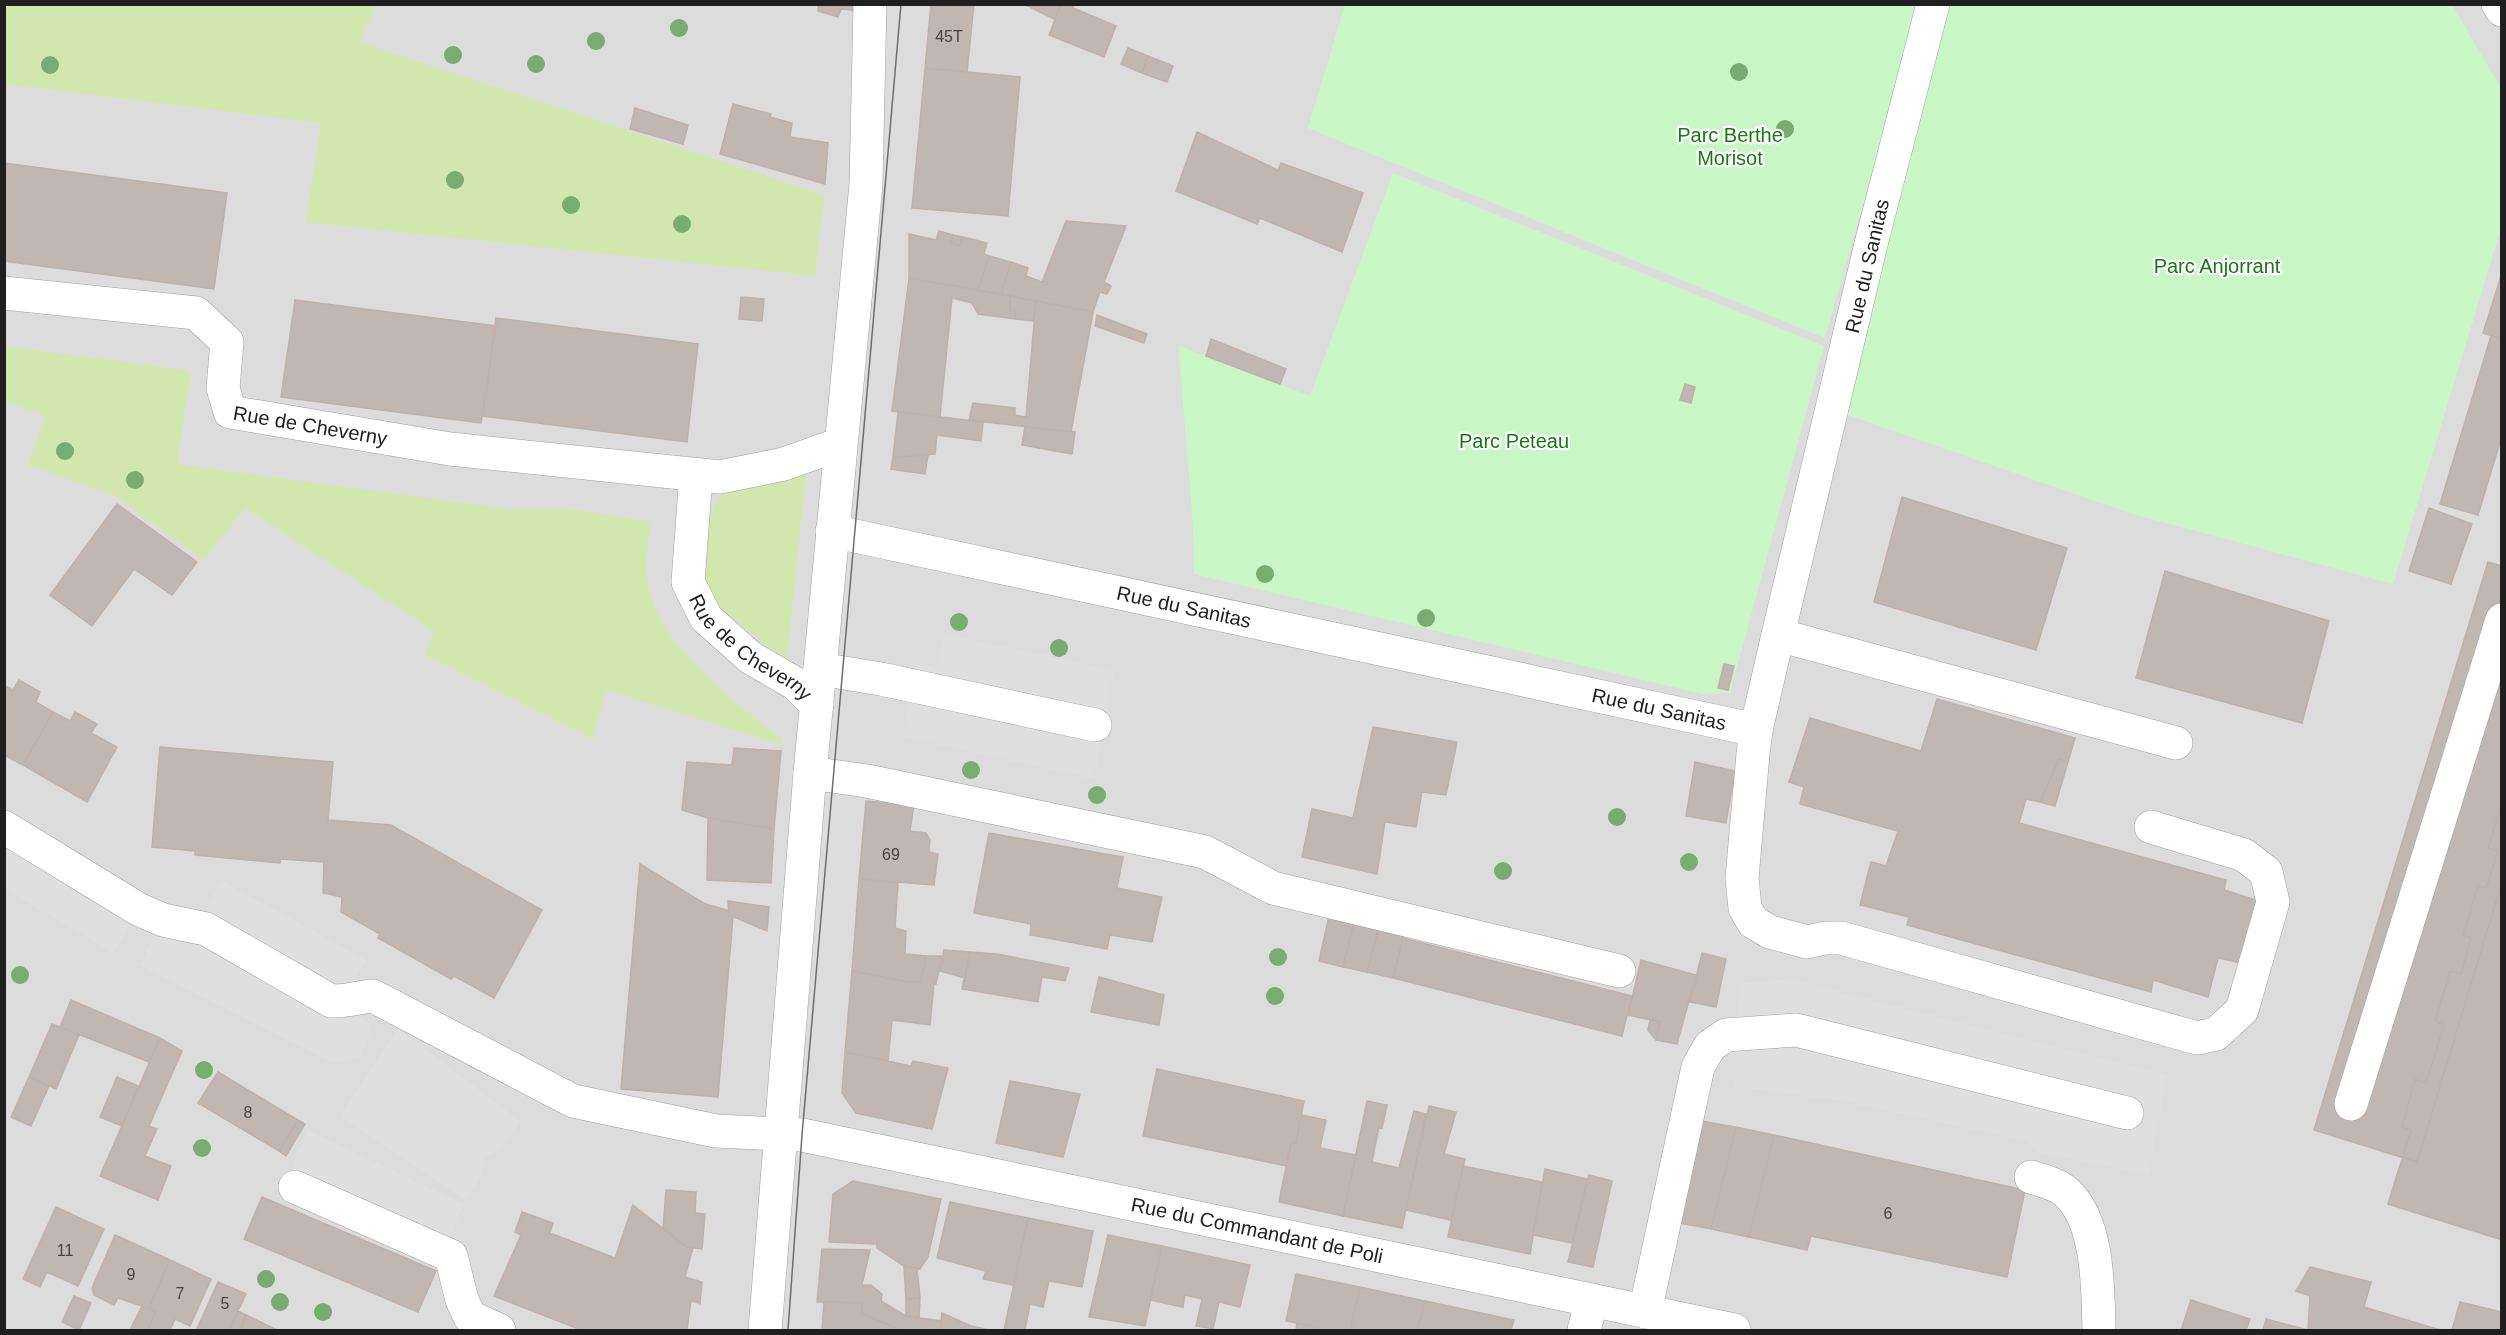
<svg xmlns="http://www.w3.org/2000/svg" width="2506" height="1335" font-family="Helvetica,sans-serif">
<rect width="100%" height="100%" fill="#efebe6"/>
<path fill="#dddcdc" d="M5 5H2501V1330H5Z"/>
<path fill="#d1e7ae" d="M5 4 376 5 359 42 824 195 815 276 306 222 321 123 5 84Z
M5 346 191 371 177 464 508 509H571L651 522C650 535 646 550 646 563 646 639 723 688 773 734L782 737V745L606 690 593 739 425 655 434 631 245 508 204 560 113 495 28 465 45 416 5 400Z
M806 473 787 660C771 648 720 611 712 597 693 567 704 523 720 495Z"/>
<path fill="#c8f7c5" d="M1345 5H1920L1825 338 1308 128Z
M1948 5H2452L2501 88V228L2393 584 2133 514 1845 414Z
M1393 173 1824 346 1730 693 1703 694 1194 574C1194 500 1183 421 1179 346L1310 396Z"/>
<path fill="#dfdfdf" d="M944 634 1114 670 1094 779 904 737 913 663 936 668Z
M4 827 138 909 114 953 5 889Z
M222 881 366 960 353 983 346 1002 372 1027 360 1058 333 1063 140 965 156 934 206 929 208 905Z
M1790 979 2168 1075 2148 1175 2039 1153 2027 1141 1837 1100 1735 1087 1740 983Z
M398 1029 520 1121 500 1150 485 1158 479 1180 466 1200 340 1116Z
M308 1130 463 1204 450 1236 434 1249 295 1187 292 1165Z"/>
<path fill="#c0b6b2" stroke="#c0b0a9" stroke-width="1.5" d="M818 4 821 5 862 4 861 11 841 9 838 17 818 11Z
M931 4H974L967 72 925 68Z
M1024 4H1061L1054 19Z
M1061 4H1075L1073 8 1116 26 1104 57 1049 35Z
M1128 48 1148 56 1142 73 1121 64Z
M1148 56 1173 66 1167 82 1142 73Z
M925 68 1020 77 1008 216 912 208Z
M733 104 771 114 770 117 792 123 790 137 828 143 825 184 720 154Z
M635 108 688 125 683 144 630 129Z
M1197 132 1278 170 1281 163 1363 193 1342 252 1260 218 1257 224 1176 191Z
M4 163 227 193 214 289 4 261Z
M1066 221 1126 226 1104 282 1111 286 1107 294 1100 292 1093 312 1001 294 1011 262 1028 268 1026 276 1042 282Z
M939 231 953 235 950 242 959 246 963 237 987 243 984 254 989 256 978 290 909 278V234L936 240Z
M953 235 963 237 959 246 950 242Z
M989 256 1011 262 1001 294 978 290Z
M2502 273V339L2483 333Z
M909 278 1010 296V311L1016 310 1015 319 978 314 972 303 952 298 940 417 892 411Z
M1010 296 1036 301 1033 321 1015 319 1016 310 1010 311Z
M741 297 764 299 762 321 739 319Z
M295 300 496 326 481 423 281 397Z
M1036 301 1093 312 1071 432 969 420 973 403 1015 408V415L1026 417Z
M1097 315 1147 334 1144 343 1095 326Z
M496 318 698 344 687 442 483 416Z
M2491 336 2502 339V436L2478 515 2440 504Z
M1211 339 1286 369 1280 384 1206 356Z
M1685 384 1695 387 1691 403 1680 400Z
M898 412 983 422 981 441 937 435 935 454 893 457Z
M1025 427 1075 432 1072 454 1022 445Z
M928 455 925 474 891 469 893 457Z
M1902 497 2067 548 2036 650 1874 602Z
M117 504 197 562 172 595 134 569 92 626 50 595Z
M2429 508 2472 524 2451 584 2409 571Z
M2488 562 2502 566V882L2417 1162 2314 1130Z
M2165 571 2329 621 2302 723 2136 678Z
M1724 664 1734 666 1728 690 1718 688Z
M19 680 40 692 36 702 53 712 23 765 4 755V685L13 690Z
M1937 699 2075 738 2068 762 2059 759 2040 802 2026 799 2019 823 2226 880 2224 890 2259 901 2242 963 2218 958 2208 997 2153 980 2151 992 1907 925 1909 917 1860 905 1871 862 1886 866 1898 831 1800 804 1804 787 1789 782 1810 718 1921 751Z
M53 712 70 721 75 712 97 724 91 733 117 747 87 802 23 765Z
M1373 727 1457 742 1446 795 1422 792 1416 827 1385 822 1377 874 1302 857 1312 809 1353 818Z
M160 747 333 762 328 820 391 825 542 910 494 998 454 976 451 979 378 938 380 934 341 912 342 897 323 893 324 862 280 859V863L195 855V851L152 847Z
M734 748 781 751 774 829 708 818 682 810 687 762 732 765Z
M2059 759 2068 762 2055 806 2040 802Z
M1695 762 1735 771 1726 823 1686 816Z
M866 801 914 805 910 831 926 833 930 840 929 852 938 854 934 885 859 879Z
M2502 803V1240L2388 1204 2411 1130 2402 1127 2415 1079 2426 1083 2444 1025 2435 1021 2450 971 2461 974 2471 938 2463 935 2478 886 2486 888 2498 851 2488 848Z
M708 818 774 829 771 883 707 880Z
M989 833 1123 857 1117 888 1162 897 1152 942 1110 935 1107 949 1030 935 1031 924 974 913Z
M640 864 705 904 728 910 729 915 733 917 718 1097 621 1089Z
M859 879 898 883 895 928 906 931 905 954 926 956 921 982H908L852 971Z
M728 901 769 907 767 931 729 915Z
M1329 916 1354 922 1343 967 1319 961Z
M1354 922 1379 928 1367 972 1343 967Z
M1379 928 1404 934 1393 978 1367 972Z
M1403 938 1632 996 1622 1036 1393 978Z
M944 950 970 952 965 978 940 971Z
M970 952 997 954 1069 968 1065 981 1042 977 1038 1002 962 989Z
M1702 953 1726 959 1716 1007 1690 1002Z
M926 956H942L936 984H934L930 1025 892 1020 888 1061 845 1052 852 971 908 982H921Z
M1641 960 1696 975 1677 1044 1656 1040 1660 1022 1628 1015Z
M1099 977 1164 995 1159 1025 1091 1012Z
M71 1000 160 1038 149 1062 60 1027Z
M1650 1020 1660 1022 1656 1040 1648 1030Z
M52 1024 79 1035 56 1089 29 1077Z
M160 1038 182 1051 149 1126 157 1129 145 1156 171 1166 158 1200 100 1176Z
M845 1052 911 1066 913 1061 948 1068 932 1129 856 1113 842 1093Z
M1157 1069 1304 1101 1296 1143 1291 1142 1287 1166 1143 1136Z
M218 1072 298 1120 279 1151 198 1103Z
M29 1077 49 1086 31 1126 11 1117Z
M117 1077 138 1086 122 1126 100 1117Z
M1010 1081 1080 1094 1063 1157 996 1143Z
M1367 1101 1387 1105 1382 1128 1379 1127 1372 1162 1399 1168 1414 1111 1426 1114 1402 1228 1343 1216Z
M1429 1106 1456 1112 1444 1154 1465 1159 1451 1220 1406 1210Z
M1301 1115 1326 1120 1320 1148 1356 1155 1343 1216 1279 1202 1291 1142 1296 1143Z
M298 1120 305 1124 286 1156 279 1151Z
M1701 1121 1736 1127 1711 1229 1679 1223Z
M1736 1127 1774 1135 1749 1237 1711 1229Z
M1774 1135 2025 1190 2007 1277 1811 1236 1807 1250 1749 1237Z
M1463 1166 1542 1182 1530 1254 1448 1237Z
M1545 1169 1587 1179 1572 1243 1533 1235Z
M1589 1175 1612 1181 1593 1267 1568 1262Z
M853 1181 941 1199 928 1257 920 1269 904 1266 877 1248V1244L829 1242 833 1194Z
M666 1190 696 1192 695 1213 705 1214 702 1249 687 1247 663 1228Z
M262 1197 436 1271 418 1312 244 1239Z
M950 1202 1028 1218 1013 1285 983 1279 986 1271 937 1258Z
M633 1205 687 1247 693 1248 685 1277 702 1282 700 1304 691 1300 687 1330H581L494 1296 521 1235 515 1232 522 1212 553 1223 550 1233 615 1258Z
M56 1207 104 1229 78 1286 47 1272 40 1287 23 1279Z
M1028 1218 1093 1231 1082 1287 1049 1281 1043 1307 1030 1304 1025 1330H1004Z
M115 1235 170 1260 149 1308 156 1312 147 1330H130L142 1306 118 1298 114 1305 94 1295 92 1288Z
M1108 1235 1162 1246 1145 1326 1089 1317Z
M1162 1246 1250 1265 1240 1307 1219 1302 1213 1329 1196 1326 1202 1299 1185 1295 1183 1307 1150 1300Z
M822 1249 870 1250 862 1285H871L882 1294 881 1301 906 1316 941 1321 940 1330H899L862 1313V1303L817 1302Z
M170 1260 211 1279 190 1326 175 1319 170 1330H147L156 1312 149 1308Z
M904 1266 917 1268 920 1298 906 1299Z
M2310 1267 2371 1282 2364 1307 2440 1330H2263L2266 1319 2308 1330 2310 1296 2296 1291Z
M1296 1274 1360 1287 1350 1330H1317L1318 1327 1286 1321Z
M218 1282 246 1294 229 1330H199L197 1329Z
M1360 1287 1425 1301 1417 1330H1350Z
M74 1296 91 1303 79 1330 62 1322Z
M920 1298 919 1318 906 1316V1299Z
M2191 1300 2250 1319 2246 1330H2181Z
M1425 1301 1514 1320 1511 1330H1417Z
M824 1302 862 1303V1313L899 1330H822Z
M2460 1302 2502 1312V1330H2452Z
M238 1311 246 1315 240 1330H229Z
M942 1313 971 1326 990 1330H940Z
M246 1315 277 1330H240Z
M1297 1323 1318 1327 1317 1330H1296Z"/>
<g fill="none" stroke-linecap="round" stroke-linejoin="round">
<defs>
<g id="minor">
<path d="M1933 4 1871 244 1778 635 1756 730 1753 754 1742 878 1745 908 1753 922 1770 932 1807 942 1825 938H1841L2197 1038 2216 1034 2242 1010 2273 902 2266 872 2244 855 2151 827"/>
<path d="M2498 4 2502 10"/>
<path id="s1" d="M4 293 196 313 227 342 223 388 230 412 450 449 720 477 784 464 840 444"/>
<path id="s2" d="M696 475 688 582 706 618 751 658 796 684 817 705"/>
<path id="s3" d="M832 531 1756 730"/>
<path d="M1778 635 2176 743"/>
<path d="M820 669 881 679 1095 725"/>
<path d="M810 773 867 781 1205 852 1273 888 1619 971"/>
<path id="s4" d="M4 827 138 909 163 920 206 929 331 1001C346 1002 358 997 373 996L573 1101 716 1131 802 1135 1734 1330"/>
<path d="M2351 1104 2502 620"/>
<path d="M2031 1177C2043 1181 2057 1184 2066 1192 2099 1221 2098 1290 2099 1330"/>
<path d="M295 1187 451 1256 462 1300 470 1317 499 1330"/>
<path d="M1645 1312 1698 1067 1710 1046 1726 1035 1796 1030 2127 1113"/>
<path d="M765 1330 810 773 866 184 870 4"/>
<path d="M1584 1330 1592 1300"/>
</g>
</defs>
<use href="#minor" stroke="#a0a0a0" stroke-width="34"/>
<use href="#minor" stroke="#fff" stroke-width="33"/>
<path stroke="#6d6d6d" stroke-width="1.5" d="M788 1330 802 1135 901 4"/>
</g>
<g fill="#78ac71">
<circle cx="679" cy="28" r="9"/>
<circle cx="596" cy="41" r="9"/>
<circle cx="453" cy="55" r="9"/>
<circle cx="536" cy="64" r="9"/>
<circle cx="50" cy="65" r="9"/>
<circle cx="1739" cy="72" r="9"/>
<circle cx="1785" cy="129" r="9"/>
<circle cx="455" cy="180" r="9"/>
<circle cx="571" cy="205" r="9"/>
<circle cx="682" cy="224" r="9"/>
<circle cx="65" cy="451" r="9"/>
<circle cx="135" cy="480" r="9"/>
<circle cx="1265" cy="574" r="9"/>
<circle cx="1426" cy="618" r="9"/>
<circle cx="959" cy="622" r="9"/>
<circle cx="1059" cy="648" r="9"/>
<circle cx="971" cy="770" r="9"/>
<circle cx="1097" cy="795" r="9"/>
<circle cx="1617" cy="817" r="9"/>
<circle cx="1689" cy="862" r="9"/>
<circle cx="1503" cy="871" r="9"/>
<circle cx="1278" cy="957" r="9"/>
<circle cx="20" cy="975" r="9"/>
<circle cx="1275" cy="996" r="9"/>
<circle cx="204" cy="1070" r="9"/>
<circle cx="202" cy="1148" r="9"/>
<circle cx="266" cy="1279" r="9"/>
<circle cx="280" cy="1302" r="9"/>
<circle cx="323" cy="1312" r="9"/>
</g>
<g text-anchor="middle" stroke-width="4.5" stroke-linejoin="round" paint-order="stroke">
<g font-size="16" fill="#474544">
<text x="949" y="42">45T</text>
<text x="891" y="860">69</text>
<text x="248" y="1118">8</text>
<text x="1888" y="1219">6</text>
<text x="65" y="1256">11</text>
<text x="131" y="1280">9</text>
<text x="180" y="1299">7</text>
<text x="225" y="1309">5</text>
</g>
<g font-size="20" fill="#167911" stroke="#fff">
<text x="1730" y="142">Parc Berthe<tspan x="1730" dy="23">Morisot</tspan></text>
<text x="2217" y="273">Parc Anjorrant</text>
<text x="1514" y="448">Parc Peteau</text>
</g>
<g font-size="20" fill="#1f1f1f" stroke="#fff">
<text transform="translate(1867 266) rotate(-77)" y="7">Rue du Sanitas</text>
<text dy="7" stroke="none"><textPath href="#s1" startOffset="388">Rue de Cheverny</textPath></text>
<text dy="7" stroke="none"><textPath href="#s3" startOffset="360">Rue du Sanitas</textPath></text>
<text dy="7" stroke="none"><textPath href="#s2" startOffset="200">Rue de Cheverny</textPath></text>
<text dy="7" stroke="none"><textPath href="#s3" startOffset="846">Rue du Sanitas</textPath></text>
<text dy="7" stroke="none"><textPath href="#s4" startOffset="1338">Rue du Commandant de Poli</textPath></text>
</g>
</g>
<rect width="2506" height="1335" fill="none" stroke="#1f1f1f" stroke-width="12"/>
</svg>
